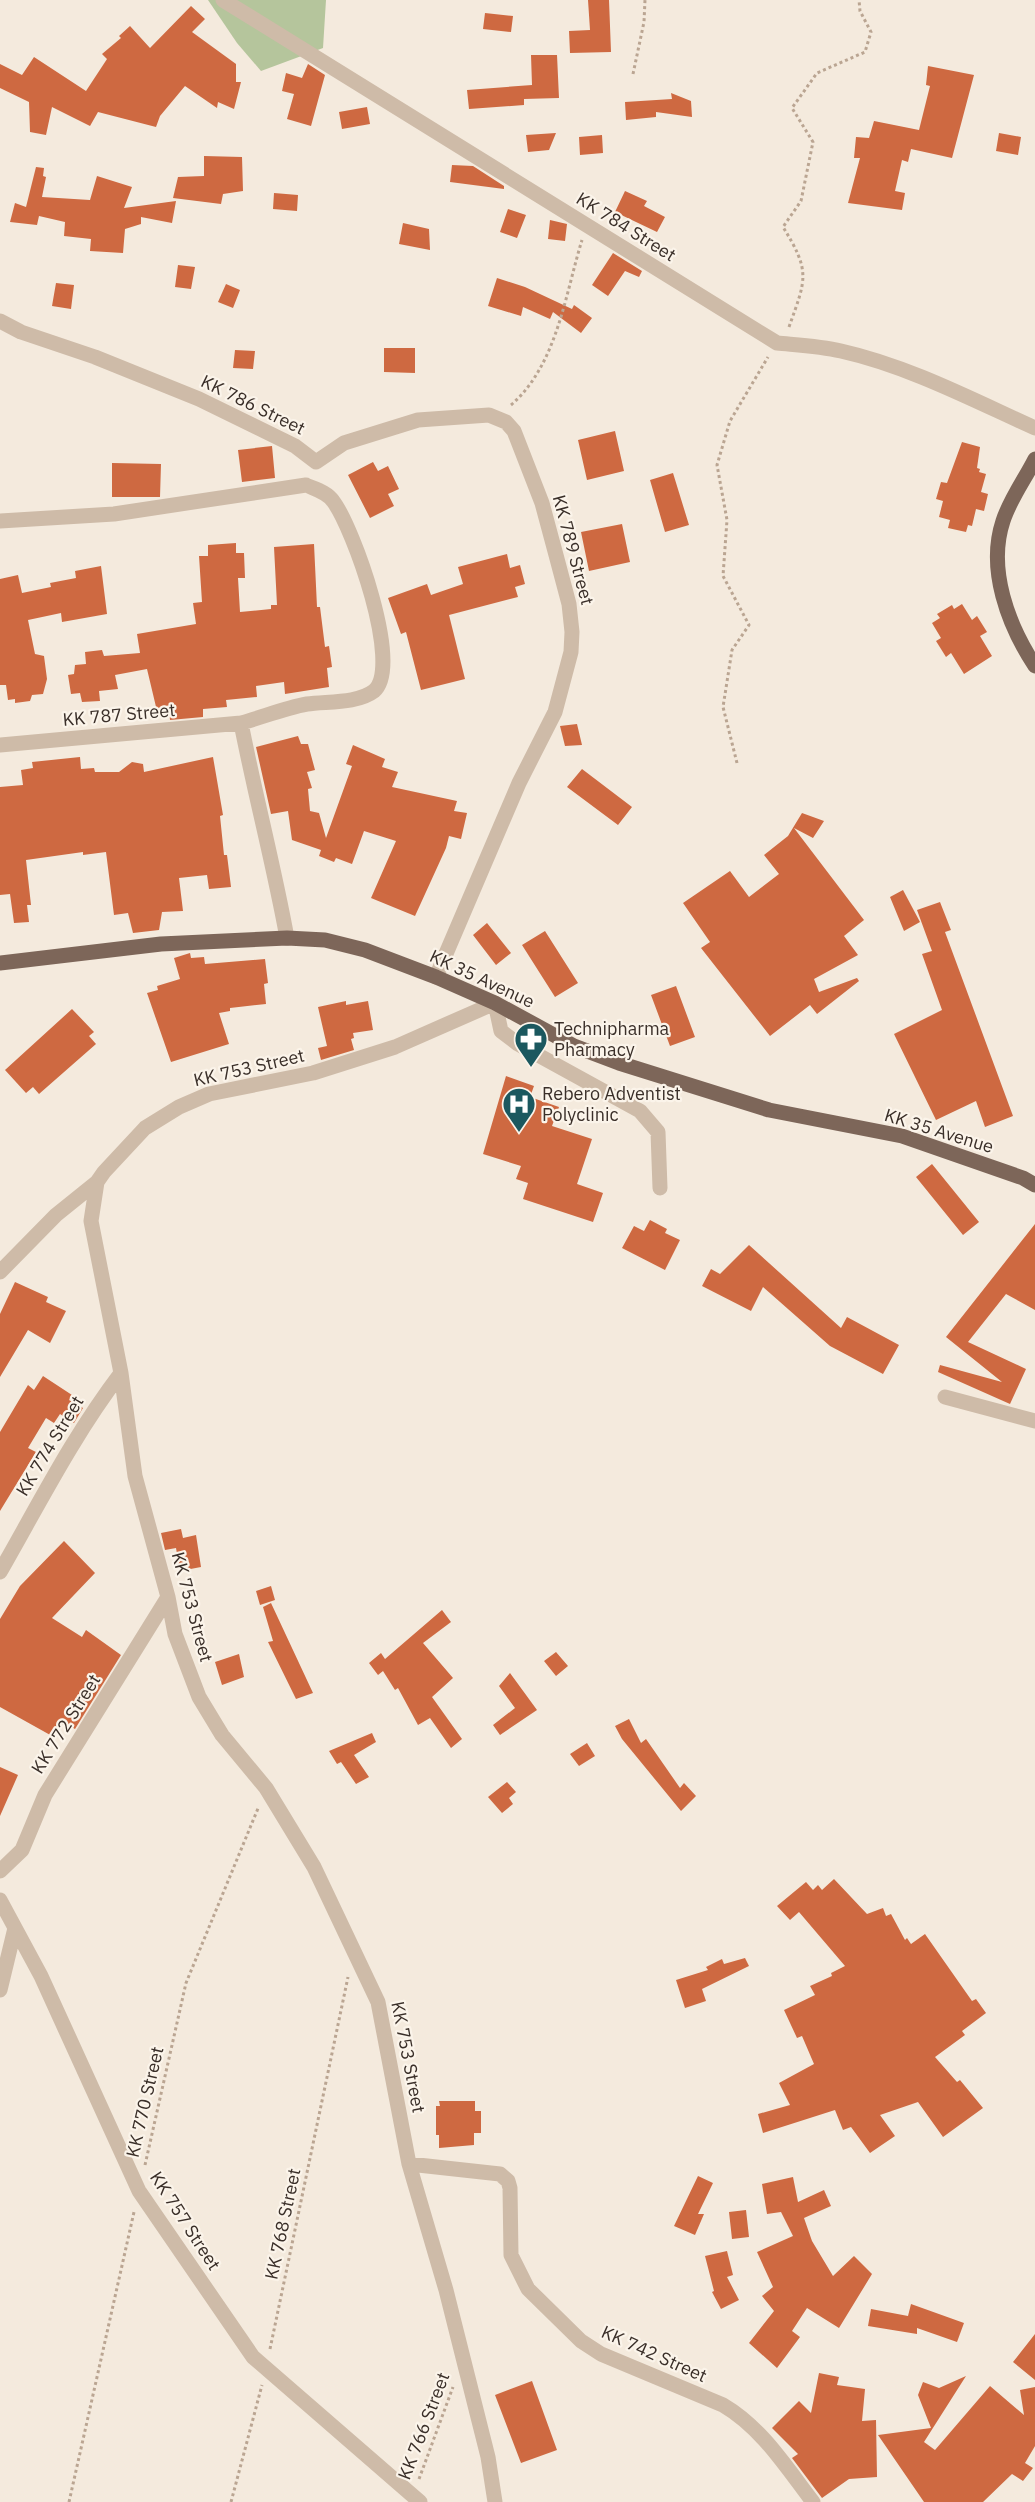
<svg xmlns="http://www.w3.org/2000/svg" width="1035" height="2502" font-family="'IBM Plex Sans',sans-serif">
<rect width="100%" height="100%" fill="#f4eadd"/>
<path fill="#b5c59c" d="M208 0H326L323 48 261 71 237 43Z"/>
<path fill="#ce6941" d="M588 0H609L611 52 570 53 569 31 590 30Z
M191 6 205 19 192 32 236 64V82H241L234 109 218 102 217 108 185 86 160 116 156 127 98 112 90 126 52 107 46 135 30 132 29 102 0 88V64L22 75 34 57 86 91 107 59 102 54 121 38 119 36 130 26 150 48Z
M485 13 513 16 511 32 483 29Z
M531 55H557L559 98 524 99V105L469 109 467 90 532 85Z
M308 64 325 75 311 126 287 119 294 94 282 91 286 73 302 78Z
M928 66 974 75 952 158 911 149 908 162 902 160 895 191 905 193 902 210 848 203 860 158H854L856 137 869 138 874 121 919 130 930 86 926 85Z
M671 93 691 101 692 117 656 112V117L626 120 625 102 672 99Z
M367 107 370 124 342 129 339 112Z
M556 133 549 150 528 152 526 135Z
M999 133 1021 137 1018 155 996 151Z
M602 135 603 153 580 155 579 137Z
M204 156 242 157 243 191 223 194 221 204 173 198 178 177 204 176Z
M452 165 473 166 504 186V189L450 182Z
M36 167 44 168 43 176 46 177 42 197 90 200 97 176 132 187 124 208 176 201 172 223 141 217V224L125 229 123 253 90 251 91 239 64 236 65 222 39 216 37 225 10 222 15 203 26 207Z
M625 191 647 201 644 206 665 217 657 232 615 212Z
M274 193 298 195 297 211 273 209Z
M508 209 526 215 517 238 500 232Z
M550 220 567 224 565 241 548 239Z
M403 223 429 229 430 250 399 244Z
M613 253 642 271 639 277 625 271 608 296 592 285Z
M178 265 195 267 191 289 175 287Z
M497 278 525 287 572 309 574 305 592 318 581 333 553 312 550 319 523 307 521 316 488 306Z
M56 283 74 285 71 309 52 306Z
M226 284 240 290 233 308 218 302Z
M384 348H415V373L384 372Z
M235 350 255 351 253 369 233 368Z
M615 431 624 471 587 480 578 440Z
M962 442 980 447 977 468 980 469 979 472 986 474 981 492 988 494 984 511 976 509 972 526 968 525 966 532 948 528 950 520 939 517 943 501 936 499 941 482 947 483Z
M272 446 275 478 242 482 238 450Z
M373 462 378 471 388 466 399 489 388 494 394 506 370 518 348 475Z
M112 463 161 464 160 497H112Z
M673 473 689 525 665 532 650 480Z
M622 524 630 562 589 571 581 532Z
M236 543V553H244L245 578H238L240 612 271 609V605H277L274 547 314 544 317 607H320L325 647 329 646 332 667 327 668 329 687 285 694 284 682 256 686 257 697 226 700 227 707 203 709V717L170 720 169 708 157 711 147 669 115 675 118 689 99 691 100 701 82 702 80 693 71 694 68 675 74 674 75 665 86 664 85 652 102 650 104 656 140 653 137 634 196 624 193 603 202 602 199 556H208V545Z
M507 554 510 568 520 565 525 584 515 587 518 597 449 615 465 679 421 690 406 632 401 634 388 598 427 584 431 595 463 584 458 567Z
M101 566 107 614 62 622 61 613 28 620 35 654 44 656 47 679 43 694 32 695 30 701 15 703V699L8 700 6 685H0V579L18 575 22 593 51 587 50 583 76 578 75 571Z
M962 604 972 620 977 616 987 632 980 636 992 656 964 674 951 653 946 657 936 641 941 638 932 623 940 618 937 614 952 605 954 609Z
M577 724 582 745 565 746 560 726Z
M298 736 301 744H308L315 770 307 772 312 788 308 789 310 811 319 813 326 838 352 766 346 764 353 745 385 759 382 767 398 772 392 787 457 801 454 811 467 813 461 839 449 836 446 848 415 916 371 898 396 841 364 831 352 864 336 858 334 862 319 856 321 850 292 840 288 811 271 814 256 747Z
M80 757 81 769 94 768 95 772H119L132 762 143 764 144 772 213 757 223 815 220 816 224 855H227L231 887 209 889 207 875 179 878 183 911 162 912 159 930 133 933 128 913 114 915 106 852 83 855V852L26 860 31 905H27L29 922 14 923 10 894 0 895V787L23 785 21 770 33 768 32 762Z
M582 769 632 807 618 825 567 787Z
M802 813 824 821 813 838 794 828 864 920 844 936 858 955 814 979 819 992 857 978 859 981 817 1014 810 1005 770 1036 701 948 710 942 683 903 730 871 749 897 779 874 764 855 788 836Z
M903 890 920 922 904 931 890 897Z
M940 902 951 930 945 932 1013 1116 985 1127 976 1101 936 1120 894 1034 942 1010 922 954 932 951 917 910Z
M487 923 511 953 496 965 473 935Z
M545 931 578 983 555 997 522 945Z
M190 953 191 958 204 957 205 964 265 959 268 983 264 984 266 1004 230 1008V1011L219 1013 229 1044 171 1062 147 993 158 990 157 986 180 979 174 958Z
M676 986 695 1037 670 1046 651 995Z
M346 1001V1005L368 1001 373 1030 353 1033 354 1038 351 1039 354 1050 321 1060 318 1048 327 1046 318 1007Z
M72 1009 94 1032 89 1036 96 1044 39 1094 33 1087 26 1093 5 1070Z
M506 1076 534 1086 530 1097 559 1107 552 1126 592 1139 577 1184 603 1193 593 1222 523 1199 528 1183 516 1179 521 1166 483 1154Z
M932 1164 979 1222 963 1235 916 1177Z
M650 1220 667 1229 665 1233 680 1240 665 1270 622 1248 634 1226 644 1231Z
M1035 1224V1310L1006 1294 968 1342 1026 1369 1010 1404 938 1372 940 1365 1002 1382 946 1337Z
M749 1245 841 1328 847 1317 899 1345 883 1374 830 1346 763 1287 751 1311 702 1286 711 1269 720 1274Z
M15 1282 48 1297 46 1302 66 1311 50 1343 28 1330 0 1377V1314Z
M43 1376 72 1395 69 1400 83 1408 74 1423 60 1414 54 1423 46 1418 28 1448 36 1452 0 1511V1432L28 1385 34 1390Z
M181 1529 183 1538 196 1535 201 1567 180 1571 176 1548 165 1550 161 1533Z
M64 1541 95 1573 52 1618 82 1637 86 1630 121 1655 75 1729 65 1723 64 1725 59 1723 52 1736 0 1707V1619L20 1586Z
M271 1586 275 1600 260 1605 256 1591Z
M271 1603 313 1693 296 1699 268 1642 273 1641 263 1607Z
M442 1610 451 1622 423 1643 453 1678 432 1697 462 1739 451 1748 430 1718 418 1725 398 1688 395 1690 383 1671 378 1675 369 1663 381 1653 385 1659Z
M556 1652 568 1666 556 1676 544 1661Z
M239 1654 244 1677 222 1685 215 1662Z
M510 1673 537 1710 500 1735 493 1725 515 1708 499 1686Z
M629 1719 641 1743 646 1739 680 1788 684 1783 696 1796 681 1811 622 1739 615 1726Z
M372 1733 376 1742 354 1755 369 1777 356 1784 341 1762 337 1764 329 1751Z
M587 1743 595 1756 579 1766 570 1754Z
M0 1767 18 1775 0 1816Z
M507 1782 516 1792 509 1798 513 1804 502 1813 488 1797Z
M834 1879 867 1914 883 1908 886 1916 891 1914 905 1940 907 1938 911 1944 925 1934 972 2001 976 1999 986 2013 962 2031 965 2035 935 2057 957 2082 960 2080 983 2108 943 2137 918 2102 880 2115 895 2136 870 2153 851 2127 843 2130 835 2110 763 2133 758 2114 790 2105 779 2083 814 2064 802 2036 797 2038 784 2010 815 1995 810 1986 832 1976 831 1973 845 1966 799 1912 790 1920 777 1906 806 1882 813 1890 818 1885 822 1890Z
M745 1958 749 1966 702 1989 706 2001 685 2008 676 1980 708 1970 706 1967 722 1959 724 1964Z
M439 2101H475V2111H481V2133H474V2145L439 2148V2135H436V2106H440Z
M698 2176 713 2183 698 2214H704L695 2235 674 2226Z
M793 2177 798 2202 824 2190 831 2206 804 2218 812 2241 833 2276 854 2256 872 2274 839 2328 807 2308 792 2331 800 2337 777 2368 749 2343 774 2311 762 2296 773 2287 757 2252 793 2236 781 2212 767 2214 762 2184Z
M746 2210 749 2237 732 2239 729 2212Z
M727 2251 733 2275 727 2277 739 2300 721 2309 712 2292 714 2291 705 2256Z
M911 2304 964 2323 957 2342 917 2328V2334L868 2326 871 2309 908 2316Z
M1035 2334V2380L1013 2362Z
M819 2373 839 2377 837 2385 865 2389 862 2421 876 2420 877 2477 849 2479 822 2498 792 2458 798 2454 772 2428 799 2401 811 2413Z
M966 2376 924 2442 935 2450 990 2386 1024 2415 1020 2390 1035 2387V2446L1025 2463 1033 2468 1023 2481 1012 2474 983 2502H924L878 2435 931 2428 918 2395 923 2382 939 2388Z
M532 2381 557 2450 521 2463 495 2395Z"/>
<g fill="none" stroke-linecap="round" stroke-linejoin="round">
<path stroke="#baa592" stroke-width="3" stroke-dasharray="3 3" stroke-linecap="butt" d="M633 74 644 22 645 0
M789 327C806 279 811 272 783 227L801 201 813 142 792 108 817 73 865 52 871 32 860 11 859 0
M511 405C557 365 565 295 582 240
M737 763 723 707 732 650 749 625 723 576 727 520 717 465 730 421 768 357
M145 2165 186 1983 259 1806
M270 2349 348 1977
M419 2479 453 2387
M69 2502 134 2212
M231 2502 262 2385"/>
<path stroke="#cebba8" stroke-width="15" d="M223 0 777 343C798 345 820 346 841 351 908 366 973 400 1035 428
M0 321 21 332 95 357 199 399 295 446 316 462
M316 462 344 443 418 420 489 415 506 422 514 431 542 503 556 555 569 604 572 632 571 652 555 712 519 783 436 977
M0 521 114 514 306 485
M0 745 241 723
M287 938C274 866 255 795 241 723 263 717 285 708 307 704 326 701 357 704 374 691 403 666 353 527 333 501 327 492 315 489 306 485
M0 1272 56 1215 97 1182
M945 1397 1035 1421
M0 1572C39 1504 73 1436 121 1373
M0 1871 22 1850 45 1795 168 1597
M0 1900 41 1976 139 2191 253 2357 420 2502
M0 1990 15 1928
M409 2164 500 2174 508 2181 510 2188 511 2255 528 2289 581 2341 601 2354 723 2405C762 2428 786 2467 813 2502
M495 2502 488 2457 446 2290 409 2164 378 2002 314 1867 266 1788 222 1735 199 1697 175 1634 168 1597 135 1476 121 1373 91 1221 97 1182 104 1172 145 1128 179 1107 209 1094 313 1073 395 1047 495 1003 501 1031 518 1044 640 1111 658 1132 660 1188"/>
<path stroke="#7d6659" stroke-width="15" d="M1035 459C1025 479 1010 499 1003 521 987 569 1008 625 1035 666
M0 963 161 944 287 938 325 940 365 950 436 977 495 1003 574 1046 619 1063 769 1110 902 1136 1023 1178 1035 1185"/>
</g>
<defs>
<symbol id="pharmacy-pin" viewBox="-11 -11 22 30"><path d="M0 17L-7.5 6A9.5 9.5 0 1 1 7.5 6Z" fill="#1b585f" stroke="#fbf4ea"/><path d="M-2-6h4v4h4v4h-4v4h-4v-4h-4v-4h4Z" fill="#fff"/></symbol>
<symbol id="hospital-pin" viewBox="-11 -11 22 30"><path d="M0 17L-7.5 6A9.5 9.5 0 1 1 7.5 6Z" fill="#1b585f" stroke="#fbf4ea"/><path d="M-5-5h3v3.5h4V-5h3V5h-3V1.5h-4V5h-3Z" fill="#fff"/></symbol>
</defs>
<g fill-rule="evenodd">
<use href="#pharmacy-pin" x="512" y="1020" width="38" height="52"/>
<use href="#hospital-pin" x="500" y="1085" width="38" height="52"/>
</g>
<g text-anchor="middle" stroke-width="4.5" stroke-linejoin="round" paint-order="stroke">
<g font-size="18" fill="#3a2f29" stroke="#fbf4ea">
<text transform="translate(626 227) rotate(32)" y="6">KK 784 Street</text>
<text transform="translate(253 405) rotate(26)" y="6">KK 786 Street</text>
<text transform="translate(573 550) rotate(75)" y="6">KK 789 Street</text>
<text transform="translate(119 715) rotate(-5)" y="6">KK 787 Street</text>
<text transform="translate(482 979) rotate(25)" y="6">KK 35 Avenue</text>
<text transform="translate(249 1068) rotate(-13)" y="6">KK 753 Street</text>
<text transform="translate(939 1131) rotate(17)" y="6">KK 35 Avenue</text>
<text transform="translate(50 1446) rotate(-59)" y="6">KK 774 Street</text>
<text transform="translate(192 1607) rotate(75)" y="6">KK 753 Street</text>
<text transform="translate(66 1724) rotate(-58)" y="6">KK 772 Street</text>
<text transform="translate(408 2057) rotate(79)" y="6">KK 753 Street</text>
<text transform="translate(145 2102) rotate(-77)" y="6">KK 770 Street</text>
<text transform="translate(185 2221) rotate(57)" y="6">KK 757 Street</text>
<text transform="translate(283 2224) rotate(-78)" y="6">KK 768 Street</text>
<text transform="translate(654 2354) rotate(24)" y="6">KK 742 Street</text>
<text transform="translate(424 2426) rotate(-69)" y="6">KK 766 Street</text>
</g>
<g font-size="18" fill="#3a2f29" stroke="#fbf4ea" text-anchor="start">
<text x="554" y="1035">Technipharma<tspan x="554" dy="21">Pharmacy</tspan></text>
<text x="542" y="1100">Rebero Adventist<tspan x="542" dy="21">Polyclinic</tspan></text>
</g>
</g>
</svg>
